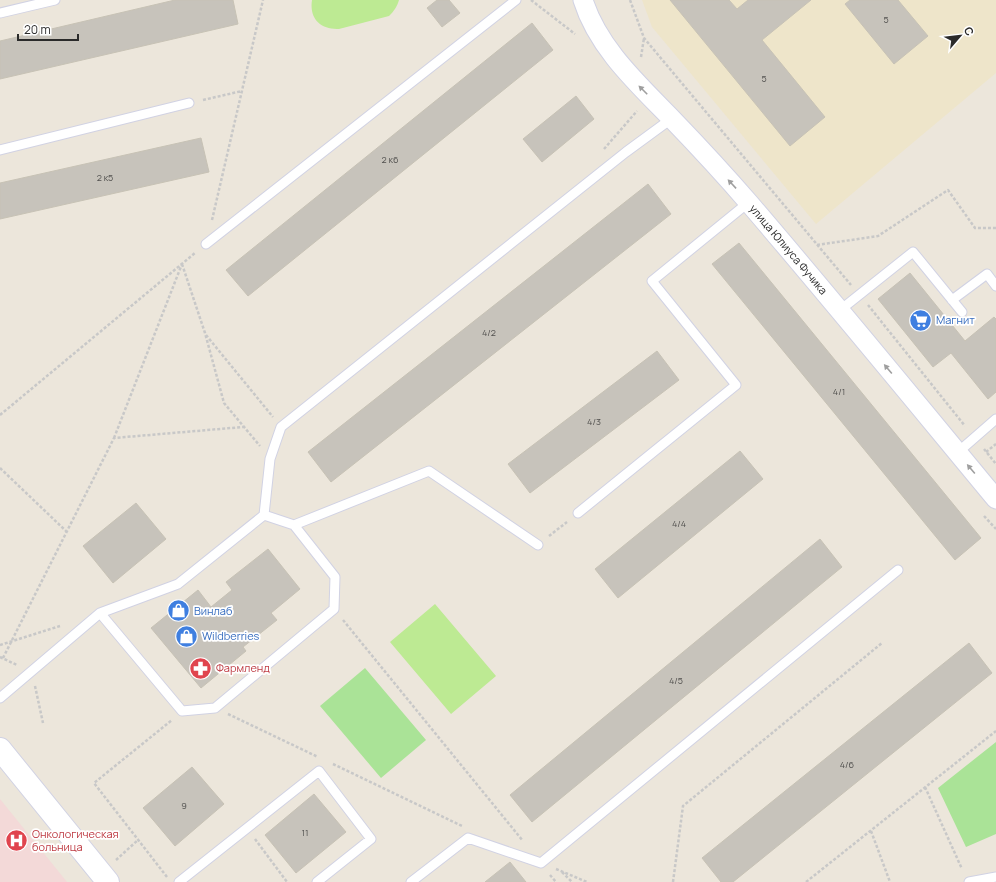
<svg xmlns="http://www.w3.org/2000/svg" width="996" height="882" font-family="Manrope,sans-serif">
<rect width="100%" height="100%" fill="#ece6db"/>
<path fill="#eee5ca" d="M642 0H996V73L816 224 652 27Z"/>
<path fill="#f3d9d8" d="M0 799 67 882H0Z"/>
<path fill="#aae397" d="M365 668 426 740 381 778 320 706Z
M996 742V834L966 847 938 788Z"/>
<path fill="#bdea93" d="M312 0H399C397 7 394 11 389 16L339 29C321 30 309 19 312 0Z
M435 604 496 676 451 714 390 642Z"/>
<path fill="#c7c3bb" stroke="#c7c2b5" d="M175 0H233L238 24 0 79V41Z
M437 0H449L460 13 442 27 427 8Z
M670 0H729L737 9 748 0H811L762 40 825 117 790 146Z
M850 0H898L928 36 894 64 845 4Z
M532 23 553 50 248 296 226 270Z
M576 96 594 119 542 162 523 139Z
M201 138 209 172 0 219V183Z
M648 184 671 214 331 482 308 452Z
M739 243 981 538 955 560 712 264Z
M910 273 965 341 994 317 996 319V392L988 399 951 353 933 367 878 299Z
M657 351 679 380 530 493 508 464Z
M740 451 763 479 618 598 595 569Z
M136 503 166 539 113 583 83 546Z
M820 539 842 567 532 822 510 795Z
M268 549 300 589 271 613 277 620 243 647 246 651 201 688 151 628 198 590 211 607 232 590 226 582Z
M969 643 992 673 733 882H721L702 858Z
M192 767 224 804 175 846 143 808Z
M314 794 346 832 296 873 265 835Z
M510 862 526 882H485Z"/>
<g fill="none" stroke-linecap="round" stroke-linejoin="round">
<defs>
<path id="service" d="M0 13 55 0
M0 150 189 103
M206 244 516 0
M952 300 987 274 996 286
M839 311 913 252 962 312
M957 453 996 419
M578 513 736 385 652 281 749 202
M294 525 429 471 538 545
M100 613 182 711 215 708 334 609 335 577 294 525 264 515 270 459 281 427 626 152 671 119
M0 698 100 613 178 584 264 515
M179 882 319 771 371 839 317 882
M411 882 468 838 541 863 898 570
M969 882 996 877"/>
<g id="minor">
<path id="s1" d="M583 0C598 48 638 84 672 119 698 146 724 174 749 203 833 301 914 400 996 499"/>
</g>
<path id="tertiary" d="M0 749 108 882"/>
</defs>
<use href="#service" stroke="#d1d2e3" stroke-width="11"/>
<use href="#minor" stroke="#d1d2e3" stroke-width="21"/>
<use href="#tertiary" stroke="#d1d2e3" stroke-width="24"/>
<path stroke="#c8c8c8" stroke-width="2.5" stroke-dasharray="3 2" stroke-linecap="butt" d="M531 0 575 34
M630 0 644 38 851 285
M641 57 644 38
M203 100 242 91
M604 149 637 111
M212 220 263 0
M817 245 878 236 948 190 975 228H996
M182 264 205 333 224 403 260 446
M868 305 965 426
M206 335 273 417
M0 415 195 253
M114 438 182 264
M984 449 996 464
M986 452 996 444
M0 468 66 531
M984 516 996 529
M549 536 567 522
M343 620 523 841
M0 645 60 626
M0 657 17 665
M3 658 114 438 243 427
M35 686 43 723
M228 714 318 757
M333 764 462 826
M925 787 962 869
M871 831 890 882
M255 839 287 882
M116 860 138 840
M556 869 587 882
M562 872 572 882
M550 875 556 882
M167 877 94 783 172 720
M673 882 683 806 882 643
M806 882 996 731"/>
<use href="#service" stroke="#fff" stroke-width="9"/>
<use href="#minor" stroke="#fff" stroke-width="19"/>
<use href="#tertiary" stroke="#fff" stroke-width="22"/>
</g>
<defs><path id="oneway-solid" d="M-6-.8H1V-3.2L6.5 0L1 3.2V.8H-6Z"/></defs>
<g fill="#9f9f9f">
<use href="#oneway-solid" transform="translate(643 90) rotate(-135)"/>
<use href="#oneway-solid" transform="translate(732 184) rotate(-133)"/>
<use href="#oneway-solid" transform="translate(888 369) rotate(-130)"/>
<use href="#oneway-solid" transform="translate(971 469) rotate(-130)"/>
</g>
<defs>
<symbol id="supermarket-disc" viewBox="-11 -11 22 22"><circle r="9.5" fill="#3f7fe0" stroke="#fff"/><path d="M-6-5.5h2.5l.6 2H6L4.5 2H-2.5L-4.4-4H-6ZM-1.5 3.2a1.3 1.3 0 1 0 .1 0ZM3 3.2a1.3 1.3 0 1 0 .1 0Z" fill="#fff"/></symbol>
<symbol id="shop-disc" viewBox="-11 -11 22 22"><circle r="9.5" fill="#3f7fe0" stroke="#fff"/><path d="M-5-2.5h2.3a2.7 3.5 0 0 1 5.4 0H5L5.5 6h-11ZM-1.5-2.5h3a1.5 2.3 0 0 0-3 0Z" fill="#fff"/></symbol>
<symbol id="pharmacy-disc" viewBox="-11 -11 22 22"><circle r="9.5" fill="#e0444e" stroke="#fff"/><path d="M-2-6h4v4h4v4h-4v4h-4v-4h-4v-4h4Z" fill="#fff"/></symbol>
<symbol id="hospital-disc" viewBox="-11 -11 22 22"><circle r="9.5" fill="#e0444e" stroke="#fff"/><path d="M-5-5h3v3.5h4V-5h3V5h-3V1.5h-4V5h-3Z" fill="#fff"/></symbol>
</defs>
<g fill-rule="evenodd">
<use href="#supermarket-disc" x="908" y="308" width="25" height="25"/>
<use href="#shop-disc" x="166" y="598" width="25" height="25"/>
<use href="#shop-disc" x="174" y="624" width="25" height="25"/>
<use href="#pharmacy-disc" x="188" y="656" width="25" height="25"/>
<use href="#hospital-disc" x="4" y="828" width="25" height="25"/>
</g>
<g text-anchor="middle" stroke-width="3.5" stroke-linejoin="round" paint-order="stroke">
<g font-size="9" fill="#51504e">
<text x="886" y="23">5</text>
<text x="764" y="82">5</text>
<text x="390" y="163">2 к6</text>
<text x="105" y="181">2 к5</text>
<text x="489" y="336">4/2</text>
<text x="839" y="395">4/1</text>
<text x="594" y="425">4/3</text>
<text x="679" y="527">4/4</text>
<text x="676" y="684">4/5</text>
<text x="847" y="768">4/6</text>
<text x="184" y="809">9</text>
<text x="305" y="836">11</text>
</g>
<g font-size="11" fill="#2a2a2a" stroke="#fff">
<text dy="4" stroke="none"><textPath href="#s1" startOffset="325">улица Юлиуса Фучика</textPath></text>
</g>
<g font-size="11" fill="#366cbe" stroke="#fff" text-anchor="start">
<text x="936" y="324">Магнит</text>
<text x="194" y="615">Винлаб</text>
<text x="202" y="640">Wildberries</text>
</g>
<g font-size="11" fill="#be3a42" stroke="#fff" text-anchor="start">
<text x="216" y="672">Фармленд</text>
<text x="32" y="838">Онкологическая<tspan x="32" dy="13">больница</tspan></text>
</g>
</g>
<g transform="translate(960 36) rotate(62)" stroke="#ffffff" stroke-width="3" paint-order="stroke">
<path d="M0-3L7 15L0 10L-7 15Z" fill="#2a2a2a"/>
<text y="-6" font-size="11" font-weight="bold" text-anchor="middle" fill="#2a2a2a">С</text>
</g>
<path d="M18 34v6h60v-6" fill="none" stroke="#2a2a2a" stroke-width="2"/>
<text x="24" y="34" font-size="12" fill="#2a2a2a" stroke="#ffffff" stroke-width="3" paint-order="stroke">20 m</text>
</svg>
